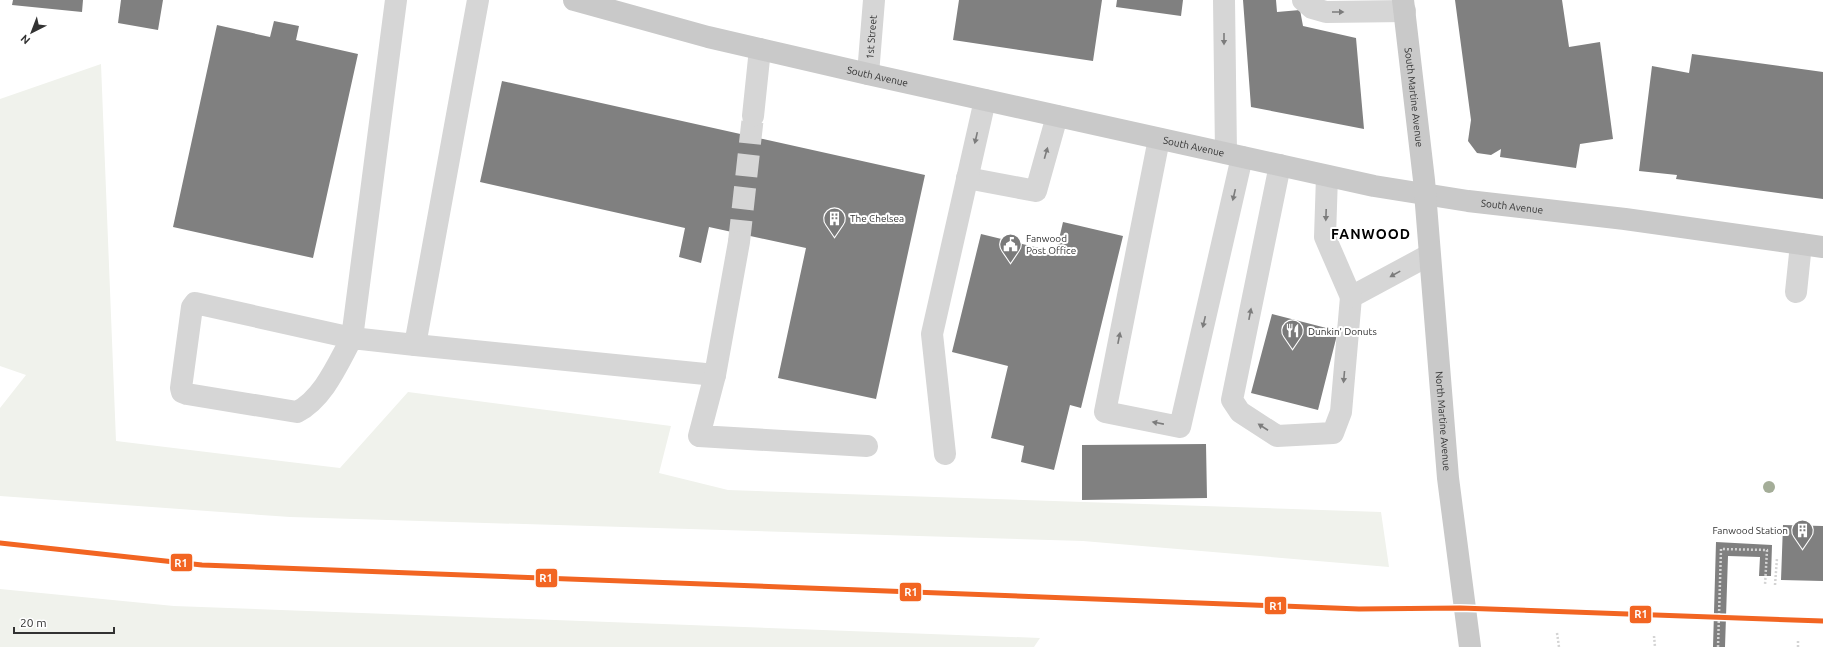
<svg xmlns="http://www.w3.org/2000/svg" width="1823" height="647" font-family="Ubuntu,sans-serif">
<rect width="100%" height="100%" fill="#fff"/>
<path fill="#f0f2ec" d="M101 64 116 441 340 468 408 392 671 426 659 473 728 490 1381 512 1389 567 1083 541 290 517 0 496V408L26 375 0 366V99Z
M0 589 174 606 1040 638 1034 647H0Z"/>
<path fill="#808080" d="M13 0H83L82 12 12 5Z
M121 0H163L158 30 118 23Z
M959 0H1102L1093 61 953 40Z
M1117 0H1183L1181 16 1116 7Z
M1243 0H1276L1277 12 1300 10 1303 26 1356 38 1364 129 1251 107Z
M1455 0H1562L1569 47 1600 42 1613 139 1580 144 1576 168 1500 157 1501 149 1491 155 1477 153 1468 141 1471 120Z
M274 21 299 26 296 40 358 54 313 258 173 227 217 25 270 37Z
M1692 54 1823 72V199L1676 179 1677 175 1639 171 1652 66 1689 73Z
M502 81 925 175 876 399 778 378 806 248 709 227 701 263 679 257 685 228 480 182Z
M1063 222 1123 236 1081 408 1070 405 1054 470 1021 462 1024 446 991 438 1008 366 952 352 981 234 1056 252Z
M1272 314 1338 331 1318 410 1251 393Z
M1206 444 1207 498 1082 500V445Z
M1783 525 1823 526V581L1781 580Z
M1716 542 1772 545 1771 576H1759L1760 557 1728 556 1725 647H1713Z"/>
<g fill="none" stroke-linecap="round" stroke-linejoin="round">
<path stroke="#d6d6d6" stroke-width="22" stroke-dasharray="22 11" stroke-linecap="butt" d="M739 242 753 116"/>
<path stroke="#d4d4d4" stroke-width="2.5" stroke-dasharray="2 2" stroke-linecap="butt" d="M1775 585 1777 558
M1557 633 1559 647
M1654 636 1655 647
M1718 647 1721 549 1767 550 1765 585
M1798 647V640"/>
<g stroke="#d6d6d6" stroke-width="22">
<path d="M396 0 352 338C338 363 324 398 297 412L187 394 182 392 181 388 192 307 195 303 352 338 415 345"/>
<path d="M478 0 415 345 715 375 699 436 867 446"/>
<path d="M1224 0 1226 153"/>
<path d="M1303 0 1312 8 1326 12 1405 11"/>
<path id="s1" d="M868 74 874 0"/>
<path d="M753 116 760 49"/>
<path d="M1159 139 1105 412 1180 427 1242 157"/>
<path d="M1280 165 1232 400 1240 412 1277 436 1333 433 1341 412 1351 297 1429 255"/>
<path d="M1327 176 1325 237 1351 297"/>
<path d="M967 178 1036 191 1057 116"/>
<path d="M1796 292 1801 244"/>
<path d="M715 375 739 242"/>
<path d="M945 454 932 334 985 100"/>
</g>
<g stroke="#c9c9c9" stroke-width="22">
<path id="s2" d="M574 0 708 37 868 74 1374 186 1468 201 1625 219 1823 247"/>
<path id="s3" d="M1403 0 1424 180 1448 478 1470 647"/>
</g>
<defs>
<path id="rail-1" d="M0 543 202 565 1359 609 1460 608 1823 621"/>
</defs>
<use href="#rail-1" stroke="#fff" stroke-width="8"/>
<use href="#rail-1" stroke="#f26522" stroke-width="5"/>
</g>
<circle fill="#a4ad98" cx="1769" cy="487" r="6"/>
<defs><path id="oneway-solid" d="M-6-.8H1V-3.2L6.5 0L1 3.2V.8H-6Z"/></defs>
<g fill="#7c7c7c">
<use href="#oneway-solid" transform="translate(1338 12)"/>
<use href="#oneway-solid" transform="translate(1224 39) rotate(90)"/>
<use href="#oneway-solid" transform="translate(976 138) rotate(103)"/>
<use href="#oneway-solid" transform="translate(1046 153) rotate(-74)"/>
<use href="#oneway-solid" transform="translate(1234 195) rotate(103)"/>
<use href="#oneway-solid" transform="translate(1326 215) rotate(92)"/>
<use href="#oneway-solid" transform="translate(1395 274) rotate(151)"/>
<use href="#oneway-solid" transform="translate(1250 314) rotate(-79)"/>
<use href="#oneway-solid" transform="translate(1204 322) rotate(103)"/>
<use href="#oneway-solid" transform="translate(1119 338) rotate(-79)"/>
<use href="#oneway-solid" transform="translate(1344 377) rotate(95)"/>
<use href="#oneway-solid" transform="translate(1158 423) rotate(-169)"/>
<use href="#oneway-solid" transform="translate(1263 427) rotate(-147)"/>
</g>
<defs>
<symbol id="building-pin" viewBox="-11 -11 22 30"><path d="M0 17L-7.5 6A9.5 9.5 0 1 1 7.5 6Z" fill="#7a7a7a" stroke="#fff"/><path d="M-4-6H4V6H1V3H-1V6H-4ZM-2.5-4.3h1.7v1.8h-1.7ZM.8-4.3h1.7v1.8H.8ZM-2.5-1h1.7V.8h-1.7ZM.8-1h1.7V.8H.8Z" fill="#fff"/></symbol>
<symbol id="civic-pin" viewBox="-11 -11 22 30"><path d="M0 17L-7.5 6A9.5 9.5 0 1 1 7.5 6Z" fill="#7a7a7a" stroke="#fff"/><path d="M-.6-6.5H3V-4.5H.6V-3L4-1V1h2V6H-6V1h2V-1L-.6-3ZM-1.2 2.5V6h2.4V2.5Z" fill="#fff"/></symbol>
<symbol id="restaurant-pin" viewBox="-11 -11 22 30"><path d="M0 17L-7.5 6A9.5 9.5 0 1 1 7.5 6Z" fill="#7a7a7a" stroke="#fff"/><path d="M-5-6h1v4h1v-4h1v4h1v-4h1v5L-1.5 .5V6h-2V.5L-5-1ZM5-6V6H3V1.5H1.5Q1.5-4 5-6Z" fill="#fff"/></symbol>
</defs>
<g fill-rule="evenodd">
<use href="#building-pin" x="822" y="206" width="25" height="34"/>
<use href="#civic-pin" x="998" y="232" width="25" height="34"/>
<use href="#restaurant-pin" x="1280" y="318" width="25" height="34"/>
<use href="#building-pin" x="1790" y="518" width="25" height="34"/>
</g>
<g text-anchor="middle" stroke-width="4" stroke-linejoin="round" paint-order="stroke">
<g font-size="10" fill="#323232" stroke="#fff">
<text dy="4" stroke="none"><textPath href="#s1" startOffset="37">1st Street</textPath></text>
<text dy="4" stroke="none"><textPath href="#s2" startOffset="313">South Avenue</textPath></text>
<text dy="4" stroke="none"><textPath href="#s3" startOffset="98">South Martine Avenue</textPath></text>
<text dy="4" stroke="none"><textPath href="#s2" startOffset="637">South Avenue</textPath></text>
<text dy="4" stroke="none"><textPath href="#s2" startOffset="961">South Avenue</textPath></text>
<text dy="4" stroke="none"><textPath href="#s3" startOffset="423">North Martine Avenue</textPath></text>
</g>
<g font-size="10" fill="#323232" stroke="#fff" text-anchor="start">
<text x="850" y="222">The Chelsea</text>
<text x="1026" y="242">Fanwood<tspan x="1026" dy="12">Post Office</tspan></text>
<text x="1308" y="335">Dunkin' Donuts</text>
<text x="1788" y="534" text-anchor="end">Fanwood Station</text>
</g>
<g font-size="14" font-weight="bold" letter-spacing="1" fill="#000" stroke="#fff">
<text x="1371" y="239">FANWOOD</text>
</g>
</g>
<g stroke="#fff" stroke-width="1.5">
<rect x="170" y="553" width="23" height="19" rx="4" fill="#f26522"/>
<rect x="535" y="568" width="23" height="20" rx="4" fill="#f26522"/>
<rect x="899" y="582" width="23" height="20" rx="4" fill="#f26522"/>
<rect x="1264" y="596" width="23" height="19" rx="4" fill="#f26522"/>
<rect x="1629" y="605" width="23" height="19" rx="4" fill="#f26522"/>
</g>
<g font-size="11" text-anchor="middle" font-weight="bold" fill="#fff">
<text x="181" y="567">R1</text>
<text x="546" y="582">R1</text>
<text x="911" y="596">R1</text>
<text x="1276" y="610">R1</text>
<text x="1641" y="618">R1</text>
</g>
<g transform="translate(32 32) rotate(222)" stroke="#ffffff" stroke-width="3" paint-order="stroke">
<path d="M0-3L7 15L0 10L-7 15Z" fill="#323232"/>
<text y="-6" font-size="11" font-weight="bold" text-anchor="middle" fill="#323232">N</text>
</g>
<path d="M14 627v6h100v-6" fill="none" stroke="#323232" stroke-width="2"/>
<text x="20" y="627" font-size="12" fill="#323232" stroke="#ffffff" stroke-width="3" paint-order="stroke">20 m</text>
</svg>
